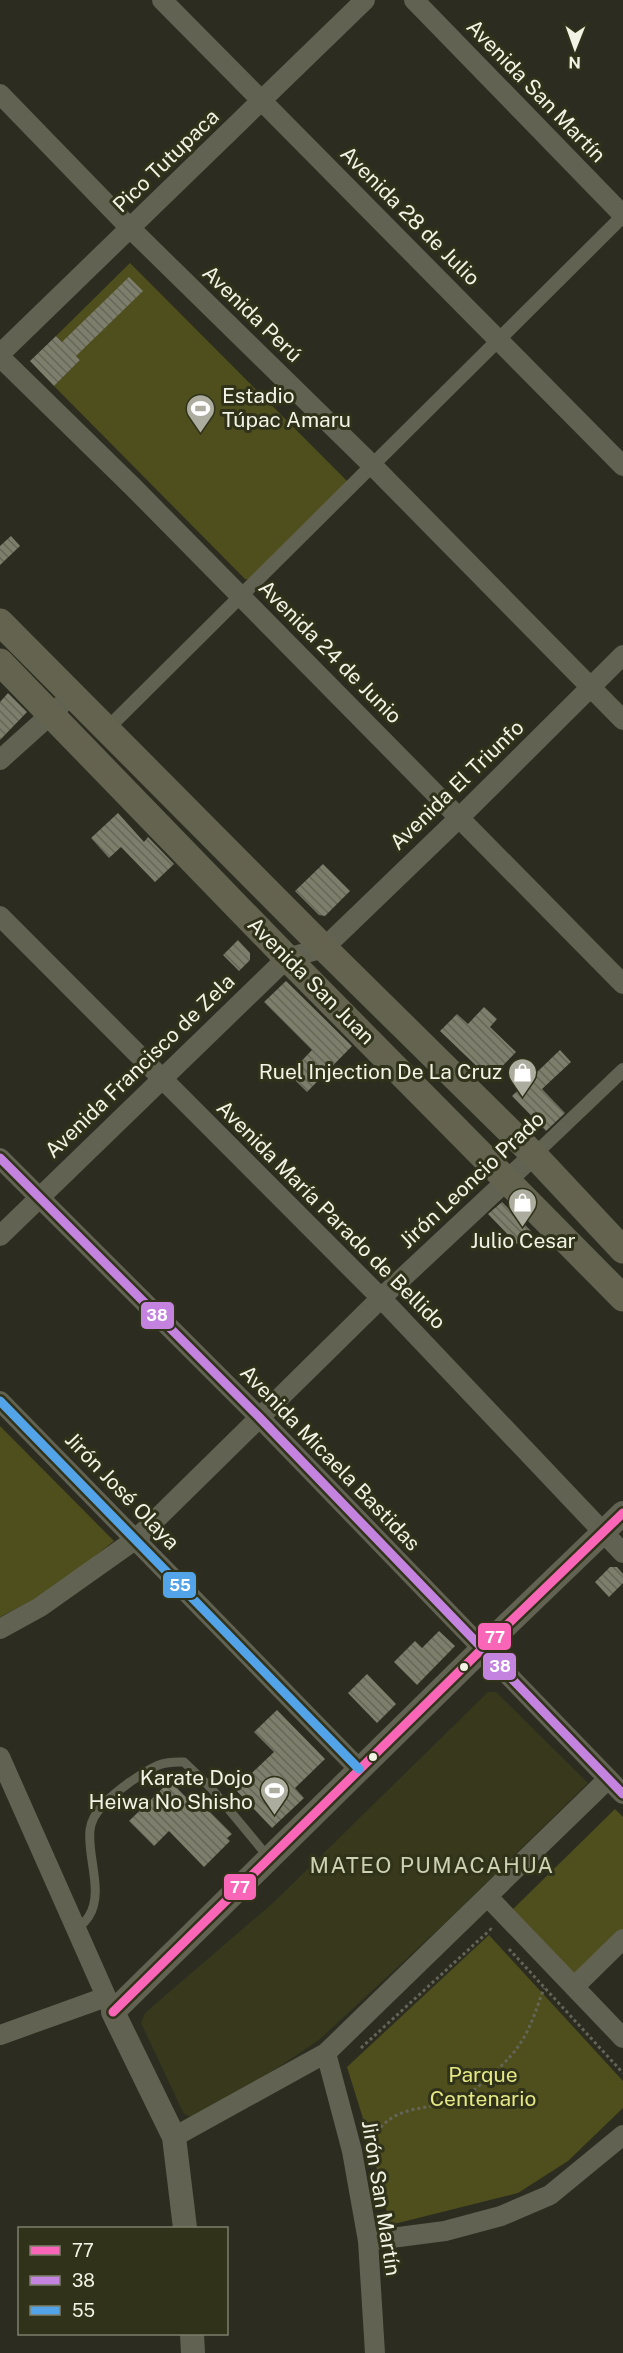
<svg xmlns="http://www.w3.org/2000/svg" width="623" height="2353" font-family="'Public Sans',sans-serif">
<defs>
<pattern id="building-back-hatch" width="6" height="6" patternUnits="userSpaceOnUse" patternTransform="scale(1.5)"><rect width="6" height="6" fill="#7d7e6b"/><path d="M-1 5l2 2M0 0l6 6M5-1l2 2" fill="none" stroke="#666659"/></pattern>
</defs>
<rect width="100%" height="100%" fill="#2c2c20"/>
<path fill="#38391c" d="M488 1692H496L588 1783 443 1925 320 2039 282 2065 193 2118 184 2114 141 2023 145 2013 273 1903Z"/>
<path fill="#4e4f1c" d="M130 263 348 482 249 580 245 579 54 386 80 360 56 336Z
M0 1426 114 1541 52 1590 0 1617Z
M615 1809 623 1817V1931L574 1979 510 1912Z
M489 1935 623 2081V2108L568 2161 518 2193 390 2225 370 2141 347 2067Z"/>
<path fill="url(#building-back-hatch)" d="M129 277 143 291 76 356 80 360 54 386 30 361 56 336 62 342Z
M11 536 20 546 0 565V546Z
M8 693 27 712 0 740V702Z
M118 813 144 842 148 837 174 864 155 882 121 847 109 858 91 838Z
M323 864 350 891 325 916 319 915 295 891Z
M238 940 250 953V960L239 971 223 955Z
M286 981 352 1046 307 1092 289 1074 312 1050 264 1002Z
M484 1007 497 1019 490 1027 516 1052 490 1079 440 1031 457 1014 468 1024Z
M560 1050 571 1062 542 1089 565 1113 546 1131 512 1096Z
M502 1202 531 1231 517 1244 488 1214Z
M610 1567H617L623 1574V1583L609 1597 595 1582Z
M439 1631 455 1646 417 1685 394 1662 415 1641 422 1648Z
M367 1674 396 1704 377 1723 348 1693Z
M277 1710 325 1759 295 1788 304 1798 272 1828 235 1789 274 1752 254 1732Z
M170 1781 192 1803 197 1799 232 1834 227 1838 230 1841 204 1867 169 1831 154 1846 129 1821Z"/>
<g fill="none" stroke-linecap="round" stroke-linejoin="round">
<path stroke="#646558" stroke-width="3" stroke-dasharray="3 3" stroke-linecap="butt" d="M509 1949 623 2073
M361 2048 491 1929 493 1931
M370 2142C374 2137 378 2129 384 2124 405 2104 436 2110 461 2098 472 2093 481 2084 490 2076 525 2046 529 2030 544 1988"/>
<path stroke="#626252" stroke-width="9" d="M77 1930C81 1926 86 1921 89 1916 104 1892 87 1857 90 1830 92 1810 115 1793 130 1782 152 1768 157 1761 184 1762L211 1788 269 1858"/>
<path stroke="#626252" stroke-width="14" d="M106 730 623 216
M534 1155 623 1070"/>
<path stroke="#626252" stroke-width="20" d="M162 0 623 466
M414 0 623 215
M0 94 130 228 372 465 623 720
M0 354 365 0
M0 357 133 487 623 984
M0 760 60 706
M0 916 381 1298 623 1553
M0 1158 260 1418 623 1794
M0 1236 287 958 324 948 459 818 623 655
M0 1401 359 1769
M0 1629 40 1607 136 1539 381 1298 534 1155
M0 1757 113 2012
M488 1897 623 2038
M574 1987 623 1939
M0 2035 106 1997
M326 2053 352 2151 368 2241 375 2353
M174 2137 326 2053 608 1779
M368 2241 445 2231 501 2216 550 2195 623 2135"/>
<path stroke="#626252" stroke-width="24" d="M185 2228 174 2137 113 2012 482 1649 623 1513
M192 2334 193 2353"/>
<path stroke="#636350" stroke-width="27" d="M0 622 324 948 534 1155 623 1250
M0 662 287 958 623 1298"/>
<defs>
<path id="bus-1" d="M113 2012 482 1649 623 1513"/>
<path id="bus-2" d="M0 1158 260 1418 623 1794"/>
<path id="bus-3" d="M0 1401 359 1769"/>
</defs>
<use href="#bus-1" stroke="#31321a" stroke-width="14"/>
<use href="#bus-2" stroke="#31321a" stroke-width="14"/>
<use href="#bus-3" stroke="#31321a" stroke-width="14"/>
<use href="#bus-1" stroke="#fa66b7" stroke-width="9"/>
<use href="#bus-2" stroke="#c483df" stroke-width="9"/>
<use href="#bus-3" stroke="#53a3e8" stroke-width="9"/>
</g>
<defs>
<symbol id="stadium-pin" viewBox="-11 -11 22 30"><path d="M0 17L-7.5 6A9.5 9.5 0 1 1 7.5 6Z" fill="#adad9f" stroke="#31321a"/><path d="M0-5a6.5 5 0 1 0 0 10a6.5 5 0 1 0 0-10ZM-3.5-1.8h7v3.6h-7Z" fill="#fff"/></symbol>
<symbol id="shop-pin" viewBox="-11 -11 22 30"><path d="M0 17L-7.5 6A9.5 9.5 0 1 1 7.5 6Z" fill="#adad9f" stroke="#31321a"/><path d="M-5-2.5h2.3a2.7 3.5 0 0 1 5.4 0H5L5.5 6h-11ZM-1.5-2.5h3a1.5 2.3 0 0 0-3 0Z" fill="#fff"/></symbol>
</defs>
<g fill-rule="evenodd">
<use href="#stadium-pin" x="184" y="392" width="33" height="45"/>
<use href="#shop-pin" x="506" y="1056" width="33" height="45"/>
<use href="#shop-pin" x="506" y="1186" width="33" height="45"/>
<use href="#stadium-pin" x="258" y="1774" width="33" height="45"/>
</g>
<g fill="#f2f3e4" stroke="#31321a" stroke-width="2">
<circle cx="464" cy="1667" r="5"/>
<circle cx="373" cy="1757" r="5"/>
</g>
<g text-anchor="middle" stroke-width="6" stroke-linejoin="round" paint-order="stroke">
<g font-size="21" fill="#f2f3e4" stroke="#31321a">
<text transform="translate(536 91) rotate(46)" y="7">Avenida San Martín</text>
<text transform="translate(166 161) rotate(-44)" y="7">Pico Tutupaca</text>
<text transform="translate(410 216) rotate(45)" y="7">Avenida 28 de Julio</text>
<text transform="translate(252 314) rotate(44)" y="7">Avenida Perú</text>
<text transform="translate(330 652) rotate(45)" y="7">Avenida 24 de Junio</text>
<text transform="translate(457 785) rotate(-44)" y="7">Avenida El Triunfo</text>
<text transform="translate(311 981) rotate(45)" y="7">Avenida San Juan</text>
<text transform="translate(140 1066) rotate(-44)" y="7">Avenida Francisco de Zela</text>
<text transform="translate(472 1180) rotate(-43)" y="7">Jirón Leoncio Prado</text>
<text transform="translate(331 1215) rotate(45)" y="7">Avenida María Parado de Bellido</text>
<text transform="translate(330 1458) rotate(46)" y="7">Avenida Micaela Bastidas</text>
<text transform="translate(122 1491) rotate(46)" y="7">Jirón José Olaya</text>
<text transform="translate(381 2198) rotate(81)" y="7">Jirón San Martín</text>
</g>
<g font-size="21" fill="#f2f3e4" stroke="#31321a" text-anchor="end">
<text x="222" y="403" text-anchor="start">Estadio<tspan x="222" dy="24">Túpac Amaru</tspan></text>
<text x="502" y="1079">Ruel Injection De La Cruz</text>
<text x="523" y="1248" text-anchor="middle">Julio Cesar</text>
<text x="253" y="1785">Karate Dojo<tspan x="253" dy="24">Heiwa No Shisho</tspan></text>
</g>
<g font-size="21" fill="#e4e884" stroke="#31321a">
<text x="483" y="2082">Parque<tspan x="483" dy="24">Centenario</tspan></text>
</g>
<g font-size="22" letter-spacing="1.5" fill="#ced0b2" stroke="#31321a">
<text x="432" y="1873">MATEO PUMACAHUA</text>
</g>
</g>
<g stroke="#31321a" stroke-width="2">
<rect x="140" y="1301" width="35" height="29" rx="6" fill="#c483df"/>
<rect x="162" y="1571" width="35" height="28" rx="6" fill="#53a3e8"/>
<rect x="477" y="1622" width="35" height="29" rx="6" fill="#fa66b7"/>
<rect x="482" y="1652" width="35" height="29" rx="6" fill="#c483df"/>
<rect x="223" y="1873" width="34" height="28" rx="6" fill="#fa66b7"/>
</g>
<g font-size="16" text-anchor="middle" font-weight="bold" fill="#fff">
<text x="157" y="1321">38</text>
<text x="180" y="1591">55</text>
<text x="495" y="1643">77</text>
<text x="500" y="1672">38</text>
<text x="240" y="1893">77</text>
</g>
<rect x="18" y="2227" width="210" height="108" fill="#31321a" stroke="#7e7f6b" stroke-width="1.5"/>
<rect x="30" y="2246" width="30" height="9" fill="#fa66b7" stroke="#7e7f6b" stroke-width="1.5"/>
<text x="72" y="2257" font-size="18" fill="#f2f3e4">77</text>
<rect x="30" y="2276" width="30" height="9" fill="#c483df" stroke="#7e7f6b" stroke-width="1.5"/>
<text x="72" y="2287" font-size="18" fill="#f2f3e4">38</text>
<rect x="30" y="2306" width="30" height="9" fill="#53a3e8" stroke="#7e7f6b" stroke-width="1.5"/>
<text x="72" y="2317" font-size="18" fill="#f2f3e4">55</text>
<g transform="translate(575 48) rotate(181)" stroke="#31321a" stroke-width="4.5" paint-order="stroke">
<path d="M0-4.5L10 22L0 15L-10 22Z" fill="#f2f3e4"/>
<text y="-9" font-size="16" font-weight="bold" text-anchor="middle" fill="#f2f3e4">N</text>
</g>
</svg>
